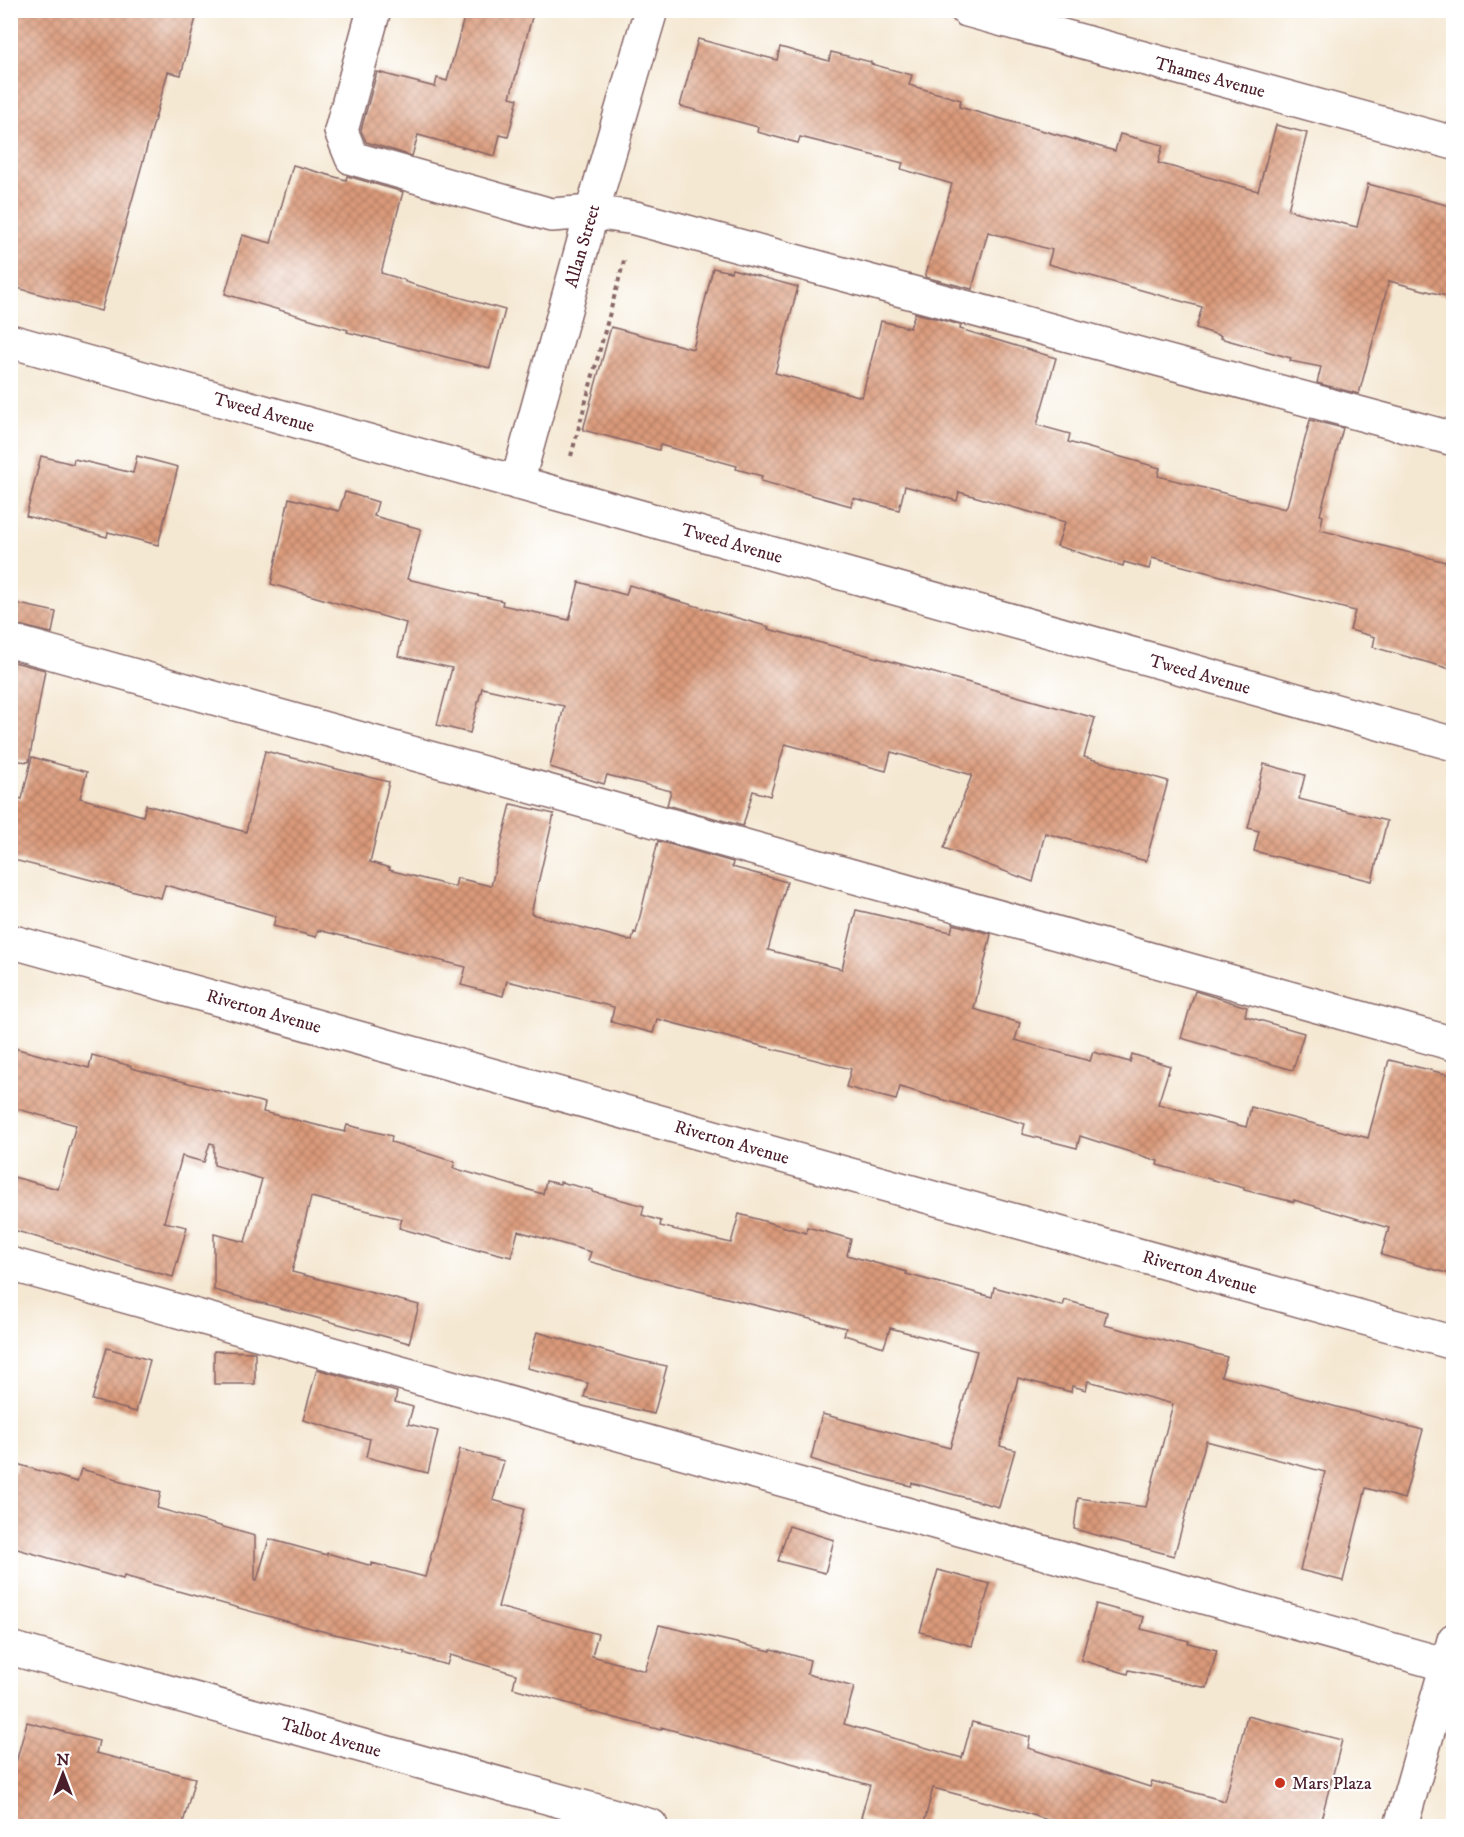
<svg xmlns="http://www.w3.org/2000/svg" width="1464" height="1837" font-family="'IM FELL DW Pica',serif">
<defs>
<pattern id="building-cross-hatch" width="8" height="8" patternUnits="userSpaceOnUse" patternTransform="scale(1.5)"><rect width="8" height="8" fill="#da9a7a"/><path d="M0 0l8 8M0 8l8-8" fill="none" stroke="#b37d64"/></pattern>
</defs>
<rect width="100%" height="100%" fill="#fff"/>
<filter id="ink" filterUnits="userSpaceOnUse"><feTurbulence type="fractalNoise" baseFrequency=".0167" numOctaves="2"/><feDisplacementMap in="SourceGraphic" scale="12" xChannelSelector="R" yChannelSelector="G"/><feConvolveMatrix kernelMatrix="1 2 1 2 8 2 1 2 1" color-interpolation-filters="sRGB"/></filter>
<filter id="wash" filterUnits="userSpaceOnUse"><feTurbulence type="fractalNoise" baseFrequency=".008" numOctaves="4" result="noise"/><feDisplacementMap in="SourceGraphic" scale="24" xChannelSelector="R" yChannelSelector="G"/><feGaussianBlur stdDeviation="1.35" result="paint"/><feColorMatrix in="noise" values="0 0 0 0 0 0 0 0 0 0 0 0 0 0 0 0 0 1.4 0 .05"/><feComposite in="paint" operator="in"/></filter>
<g filter="url(#wash)">
<rect width="100%" height="100%" fill="#f5e8d3"/>
<g id="blocks">
<path fill="url(#building-cross-hatch)" d="M10 10H198L181 75 168 72 101 311 10 286Z
M466 10H534L510 97 518 99 508 137 500 135 495 156 418 135 412 156 366 142 361 130 377 72 435 87 437 78 447 81Z
M698 39 777 60 780 47 829 61 831 52 871 62V64L912 75 909 85 961 100 959 107 1115 151 1120 134 1163 145 1158 163 1258 191 1276 125 1307 133 1288 210 1357 227 1368 184 1454 207V298L1389 281 1359 394 1317 383 1321 367 1290 361 1291 358 1220 338 1221 336 1196 328 1202 307 1048 264 1052 250 988 232 972 289 925 277 952 184 901 169 903 163 800 137 798 143 757 132 758 127 680 106Z
M293 165 346 180 347 176 403 192 381 273 405 280V282L505 310 490 368 347 332 348 330 225 294 242 235 271 243Z
M713 268 731 272 732 269 798 287 775 373 862 397 881 321 910 328 915 313 961 325 960 329 1056 358 1037 425 1070 434 1068 442 1160 468 1158 476 1285 509 1287 506 1310 420 1343 428 1320 515 1323 516 1320 530 1454 564V670L1373 647 1375 637 1350 630 1355 611 1152 558 1149 569 1124 562 1123 566 1057 546 1065 522 959 492 957 501 905 486 899 510 853 498 851 506 761 481 762 476 736 469 737 466 660 445 659 450 583 430 611 327 693 349Z
M41 456 73 464 74 459 133 473 137 456 178 467 158 545 108 532 107 537 26 516Z
M345 492 378 502 374 516 421 529 407 579 503 601 502 605 569 620 579 582 626 595 629 585 665 596 664 597 769 627 768 629 931 672 1095 718 1084 757 1168 781 1146 861 1045 833 1033 882 944 848 972 775 891 752 886 771 785 744 770 796 753 791 743 826 667 805 671 791 607 775 604 784 550 767 564 706 482 688 470 733 437 725 452 668 398 656 406 623 271 584 289 498 339 511Z
M10 602 56 612 52 633 10 623Z
M10 661 45 670 29 762 10 760Z
M265 751 389 782 370 862 390 868 389 870 455 887 457 878 491 886 511 804 554 814 531 914 632 941 634 932 636 933 658 841 733 862 732 867 787 882 768 950 842 969 856 910 951 932 953 924 991 934 974 1009 1020 1023 1015 1040 1090 1061 1093 1052 1130 1062 1132 1054 1170 1066 1158 1104 1246 1127 1251 1107 1368 1138 1389 1060 1454 1076V1275L1381 1255 1389 1228 1294 1200V1202L1244 1190V1188L1157 1165 1158 1161 1080 1136 1077 1148 1022 1134 1025 1124 900 1087 896 1100 846 1087 851 1069 657 1019 653 1033 611 1022 614 1007 507 981 503 996 461 985 466 967 318 930 316 937 273 926 276 916 165 885 161 898 10 859V796L22 799 32 757 87 772 80 798 143 816 146 805 246 832Z
M1264 764 1305 775 1299 799 1387 821 1372 881 1254 851 1259 831 1248 828Z
M1195 991 1247 1007 1245 1016 1304 1033 1293 1070 1181 1038Z
M10 1047 89 1068 92 1055 131 1066V1068L265 1103 263 1112 345 1132 347 1125 392 1136 391 1142 455 1162 453 1168 543 1194 546 1181 560 1184V1182L593 1190V1192L644 1206 642 1215 661 1221 660 1226 731 1243 739 1214 806 1233 807 1227 851 1239 847 1255 907 1272 906 1274 992 1297 994 1287 1063 1306 1065 1300 1107 1312 1104 1325 1227 1357 1221 1376 1423 1430 1404 1499 1366 1488 1343 1581 1300 1570 1325 1472 1206 1441 1174 1556 1074 1529 1078 1498 1146 1507 1173 1404 1088 1381 1086 1390 1072 1386 1071 1392 1018 1378 1000 1446 1015 1450 999 1507 912 1483 911 1486 832 1466 811 1459 822 1414 950 1448 977 1351 890 1328 884 1347 844 1335 846 1328 663 1282 588 1261 591 1252 518 1231 511 1257 480 1249V1251L399 1228 402 1219 311 1197 292 1272 419 1305 409 1343 214 1290V1234L245 1242 262 1179 214 1165V1144L210 1143 204 1162 182 1156 164 1222 187 1227 173 1277 128 1265 10 1229V1176L58 1189 76 1125 10 1107Z
M537 1332 632 1359 667 1366 654 1414 584 1397 588 1383 527 1368Z
M107 1348 150 1360 136 1412 92 1400Z
M214 1351 255 1352V1384H214Z
M317 1369 397 1392 395 1402 413 1407 408 1424 438 1431 428 1473 366 1457 370 1439 303 1420Z
M460 1449 504 1461 493 1500 524 1509 498 1607 598 1634 592 1656 645 1671 659 1625 771 1651V1649L810 1660 807 1674 854 1687 844 1724 962 1758 972 1722 1030 1737 1028 1748 1150 1787 1152 1781 1225 1801 1247 1716 1342 1740 1319 1827H1069L1017 1810 933 1788 923 1827H898L861 1817 870 1785 661 1727V1730L581 1709V1707L513 1688 516 1674 450 1655 447 1665 404 1653 405 1651 318 1630 124 1576 123 1579 10 1547V1471L15 1472 17 1464 77 1482 81 1469 117 1479V1481L161 1492 157 1508 255 1536V1580H257L269 1539 327 1555V1553L372 1566V1563L425 1577Z
M789 1526 834 1540 825 1573 778 1561Z
M938 1570 990 1584 972 1646 920 1632Z
M1096 1604 1144 1617 1141 1629 1189 1641 1188 1643 1217 1650 1207 1688 1129 1670 1128 1674 1081 1660Z
M27 1722 99 1741 96 1753 195 1778 182 1827H10V1784Z"/>
</g>
</g>
<g filter="url(#ink)">
<use href="#blocks" fill-opacity="0" stroke="#866566" stroke-width="1.5"/>
<g fill="none" stroke-linecap="round" stroke-linejoin="round">
<defs>
<path id="minor" d="M374 10 341 131 352 158 551 215 592 212 635 218 1454 439
M967 10 1454 143
M10 341 1454 744
M517 483 592 212 651 10
M10 641 1454 1044
M10 941 1454 1343
M10 1264 1454 1667
M10 1648 651 1826"/>
<path id="major" d="M1401 1826 1454 1640"/>
</defs>
<use href="#minor" stroke="#866566" stroke-width="36"/>
<use href="#major" stroke="#866566" stroke-width="36"/>
<path stroke="#866566" stroke-width="4" stroke-dasharray="4.5 4.5" stroke-linecap="butt" d="M571 456 625 257"/>
<use href="#minor" stroke="#fff" stroke-width="33"/>
<use href="#major" stroke="#fff" stroke-width="33"/>
</g>
</g>
<circle fill="#c8321e" stroke="#fff" stroke-width="2" cx="1280" cy="1783" r="6"/>
<g text-anchor="middle" stroke-width="4.5" stroke-linejoin="round" paint-order="stroke">
<g font-size="18" fill="#4a1f2b" stroke="#fff">
<text transform="translate(1210 77) rotate(15)" y="6">Thames Avenue</text>
<text transform="translate(582 246) rotate(-74)" y="6">Allan Street</text>
<text transform="translate(264 412) rotate(16)" y="6">Tweed Avenue</text>
<text transform="translate(732 543) rotate(16)" y="6">Tweed Avenue</text>
<text transform="translate(1200 674) rotate(16)" y="6">Tweed Avenue</text>
<text transform="translate(264 1011) rotate(16)" y="6">Riverton Avenue</text>
<text transform="translate(732 1142) rotate(16)" y="6">Riverton Avenue</text>
<text transform="translate(1200 1272) rotate(16)" y="6">Riverton Avenue</text>
<text transform="translate(331 1737) rotate(16)" y="6">Talbot Avenue</text>
</g>
<g font-size="18" fill="#4a1f2b" stroke="#fff" text-anchor="start">
<text x="1292" y="1789">Mars Plaza</text>
</g>
</g>
<rect width="1464" height="1837" fill="none" stroke="#fff" stroke-width="36"/>
<g transform="translate(63 1774)" stroke="#ffffff" stroke-width="4.5" paint-order="stroke">
<path d="M0-4.5L10 22L0 15L-10 22Z" fill="#4a1f2b"/>
<text y="-9" font-size="16" font-weight="bold" text-anchor="middle" fill="#4a1f2b">N</text>
</g>
</svg>
